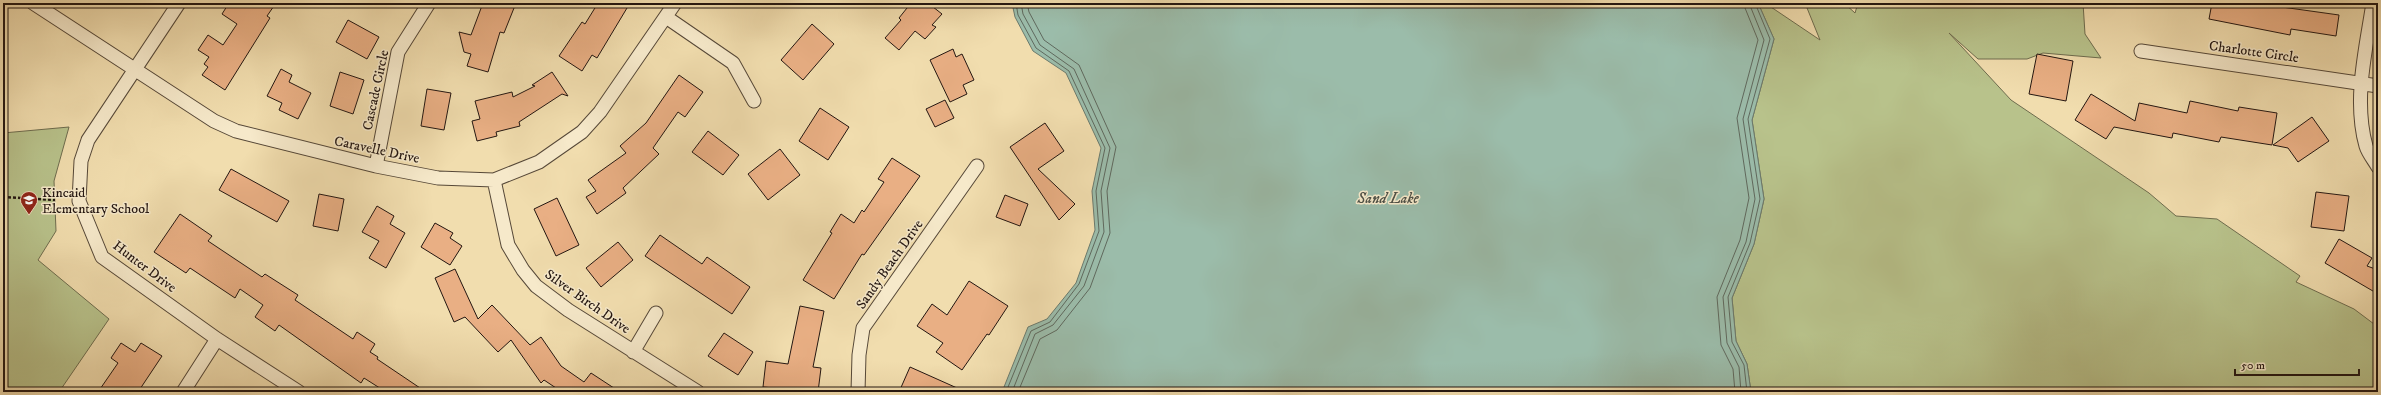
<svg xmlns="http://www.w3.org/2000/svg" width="2381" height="395" font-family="'IM FELL DW Pica',serif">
<rect width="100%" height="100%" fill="#f1ddae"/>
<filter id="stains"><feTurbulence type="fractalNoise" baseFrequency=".005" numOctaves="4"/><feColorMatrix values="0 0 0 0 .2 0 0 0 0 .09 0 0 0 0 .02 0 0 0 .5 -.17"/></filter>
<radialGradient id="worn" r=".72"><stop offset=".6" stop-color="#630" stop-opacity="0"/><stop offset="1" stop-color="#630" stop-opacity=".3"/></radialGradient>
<path fill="#b8c28b" stroke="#6e6c4e" d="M1758 3H1765L1820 40 1805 3H1844L1855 13 1858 3H2083L2085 34 2101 58 2043 53 2027 59H1978L1949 33 2011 100 2149 193 2176 216 2217 219 2300 276 2296 282 2354 309 2378 327V392H1751L1747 364 1736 341 1732 298 1754 244 1764 199 1752 120 1774 39Z
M69 127 54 181 56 231 38 260 109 319 59 392H3V133Z"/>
<path fill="#9bbcaa" stroke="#6b7a6d" d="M1012 3H1758L1774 39 1752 120 1764 199 1754 244 1732 298 1736 341 1747 364 1751 392H1002L1028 327 1047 319 1076 283 1095 230 1092 191 1101 148 1066 73 1033 51 1015 17Z"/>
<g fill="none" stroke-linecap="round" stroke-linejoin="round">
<path stroke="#5f695e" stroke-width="1" d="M1006 392 1031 331 1050 322 1079 284 1099 231 1096 191 1105 148 1069 71 1036 48 1018 15 1016 3
M1012 392 1035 334 1053 325 1084 286 1104 232 1101 191 1110 148 1074 69 1040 45 1023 14 1021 3
M1018 392 1040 339 1057 330 1090 288 1110 233 1107 191 1116 147 1079 65 1044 40 1029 12 1027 3
M1735 392 1733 369 1721 345 1717 297 1740 240 1749 198 1737 118 1758 40 1743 3
M1741 392 1739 367 1727 343 1723 297 1746 242 1755 199 1743 119 1764 40 1749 3
M1747 392 1744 365 1732 342 1728 297 1750 243 1760 199 1748 119 1770 39 1755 3"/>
</g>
<path fill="#e9af84" stroke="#231611" d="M229 3H276L267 16 270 18 225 90 202 75 208 67 204 64 209 57 198 50 208 35 223 45 237 24 222 14Z
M483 3H516L504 33 500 32 488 72 467 66 471 54 464 52 459 32 471 35Z
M598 3H630L597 58 592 55 582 71 559 56 582 22 585 24Z
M911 3H928L942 14 932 25 936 27 925 39 915 31 899 50 885 38 901 20 899 18Z
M2212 3H2253L2339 15 2336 36 2291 29 2290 35 2209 19Z
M348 20 379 37 367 59 336 42Z
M812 24 834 44 803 80 781 60Z
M953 49 956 57 962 54 974 80 963 85 967 94 950 102 930 60Z
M2037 54 2073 61 2066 101 2029 94Z
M281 69 292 75 289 82 311 93 298 119 279 110 282 103 267 96Z
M340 72 364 80 353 114 330 106Z
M552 72 568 96 562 94 519 122 520 126 496 132 497 136 477 141 472 121 480 119 475 101 512 92 513 97 535 86 532 85Z
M679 75 703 92 685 117 678 112 653 148 659 154 623 188 626 193 597 214 586 197 596 191 588 180 626 153 620 146 646 123Z
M427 89 451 93 444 130 421 126Z
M2091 94 2135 121 2139 103 2187 113 2190 101 2238 111 2239 107 2277 113 2272 145 2221 137 2219 142 2173 133 2172 138 2114 127 2106 139 2075 120Z
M945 100 954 118 935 127 926 109Z
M820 108 849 127 828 160 799 141Z
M2312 117 2329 141 2298 162 2288 148 2273 145Z
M1045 123 1064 151 1038 169 1075 204 1059 220 1010 147Z
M708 131 739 155 723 175 692 152Z
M780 149 800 175 768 200 748 174Z
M892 158 920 176 864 255 862 254 834 299 803 280 832 233 830 232 841 214 854 223 862 210 864 212 884 182 878 179Z
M231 169 289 201 277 222 219 190Z
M2316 192 2349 196 2344 231 2311 227Z
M319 194 344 199 338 231 313 226Z
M1005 195 1028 204 1020 226 996 217Z
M557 198 579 245 556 256 534 209Z
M377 206 394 216 390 224 405 233 386 268 369 258 379 241 362 232Z
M180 214 212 236 208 241 262 277 265 274 298 295 295 300 353 339 357 332 375 344 370 352 378 357 377 359 426 392H386L364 378 361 383 279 325 275 331 255 317 263 305 240 289 235 298 190 268 186 273 154 252Z
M435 223 453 233 450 238 462 246 450 265 421 247Z
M660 235 702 264 707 257 750 287 732 314 645 256Z
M2339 239 2372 258 2367 266 2378 270V294L2325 263Z
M618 242 633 260 601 287 586 268Z
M455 269 478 319 492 305 530 345 541 337 561 366 584 382 591 373 620 392H562L544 380 541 383 511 340 498 352 465 317 454 322 435 278Z
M969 281 1008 306 989 335 987 334 962 370 936 352 943 343 917 326 932 304 947 315Z
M800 306 824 311 813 367 821 368 818 392 763 387 766 361 788 364Z
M724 333 753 352 738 375 708 356Z
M121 343 135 352 141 343 162 356 138 392H98L118 363 111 358Z
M910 367 966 392H899Z"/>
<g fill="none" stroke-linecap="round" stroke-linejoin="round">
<defs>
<path id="minor" d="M33 3 214 121 236 131 376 166 438 178 494 180 539 162 582 132 600 112 675 3
M179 3 88 140 81 161 79 201 102 257 217 339 299 392
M2373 3C2366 49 2353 100 2366 146 2368 153 2374 160 2378 167
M666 17 733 63 754 101
M2141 51 2378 86
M376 166 398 52 429 3
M494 180 508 245 523 270 536 286 568 310 698 392
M633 352 656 313
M183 392 217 339
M858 392 859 355 863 328 977 166"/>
</defs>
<use href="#minor" stroke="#564838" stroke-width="15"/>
<path stroke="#231611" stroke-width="2.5" stroke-dasharray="3 2" stroke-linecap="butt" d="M3 197 55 200"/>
<use href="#minor" stroke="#f6e9ca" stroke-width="13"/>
</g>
<defs>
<symbol id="school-pin" viewBox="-11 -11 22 30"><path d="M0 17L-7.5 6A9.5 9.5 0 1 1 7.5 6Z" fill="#8f2418" stroke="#f6e9ca"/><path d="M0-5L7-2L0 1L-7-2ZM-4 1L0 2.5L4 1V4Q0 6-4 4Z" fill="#fff"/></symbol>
</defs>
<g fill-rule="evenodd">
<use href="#school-pin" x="19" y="190" width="20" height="27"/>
</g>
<g text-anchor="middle" stroke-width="3" stroke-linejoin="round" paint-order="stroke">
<g font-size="14" fill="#231611" stroke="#f6e9ca">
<text transform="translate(2254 51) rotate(8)" y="5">Charlotte Circle</text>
<text transform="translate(375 90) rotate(-78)" y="5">Cascade Circle</text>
<text transform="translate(377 149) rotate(12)" y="5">Caravelle Drive</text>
<text transform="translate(889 264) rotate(-55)" y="5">Sandy Beach Drive</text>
<text transform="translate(145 266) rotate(37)" y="5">Hunter Drive</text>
<text transform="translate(588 301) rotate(35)" y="5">Silver Birch Drive</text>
</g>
<g font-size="14" fill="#231611" stroke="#f6e9ca" text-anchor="start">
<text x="42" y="197">Kincaid<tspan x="42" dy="16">Elementary School</tspan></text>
</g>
<g font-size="15" font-style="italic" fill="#4d5047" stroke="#f6e9ca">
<text x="1388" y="203">Sand Lake</text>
</g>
</g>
<rect width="2381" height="395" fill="none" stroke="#f1ddae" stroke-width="16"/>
<rect x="4" y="4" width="2373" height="387" fill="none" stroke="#231611" stroke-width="2"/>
<rect x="8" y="8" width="2365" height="379" fill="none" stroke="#231611"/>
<path d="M2235 369v6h124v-6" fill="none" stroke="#231611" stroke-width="2"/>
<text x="2241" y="369" font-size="12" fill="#231611" stroke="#f6e9ca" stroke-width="3" paint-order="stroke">50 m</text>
<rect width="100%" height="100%" filter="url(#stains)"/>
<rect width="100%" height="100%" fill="url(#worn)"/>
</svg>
